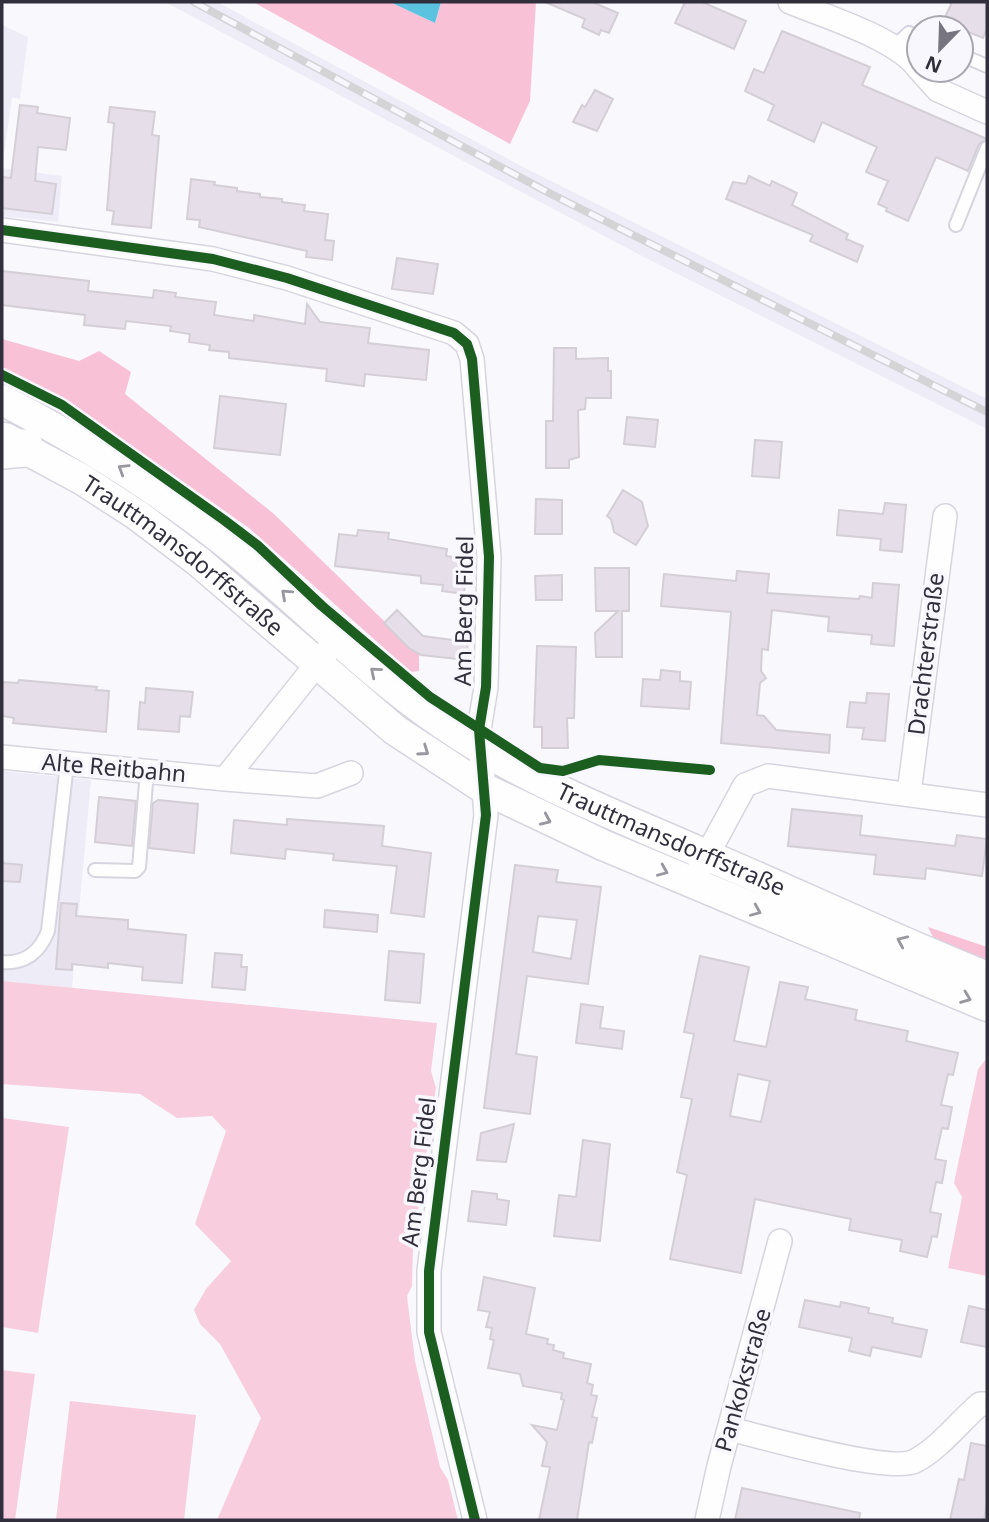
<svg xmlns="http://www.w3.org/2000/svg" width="989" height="1522" font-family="'Noto Sans',sans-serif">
<rect width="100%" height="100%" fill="#f9f8fd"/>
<path fill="#edecf7" d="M165 2H217L521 166 987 399V429L640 255Z
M2 25 28 37 20 99 12 97 2 168 62 176 58 222 2 216Z
M2 771 91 780 72 988 2 981Z"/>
<path fill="#f8cede" d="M141 501 177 518 305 628 304 631Z
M2 981 437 1023 431 1071 436 1088 413 1244 412 1286 407 1296 415 1361 440 1467 448 1480 458 1520H217L261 1418 220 1344 200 1324 194 1310 206 1289 231 1261 195 1224 226 1131 212 1116 177 1118 140 1094 2 1084Z
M987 1058V1276L948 1268 962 1197 954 1183 978 1069Z
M2 1118 69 1127 38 1333 2 1327Z
M2 1370 35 1374 15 1520H2Z
M70 1401 196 1415 184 1520H56Z"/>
<path fill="#f8c1d6" d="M253 2H390L435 23 441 2H536L530 101 510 144Z
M2 339 79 361 99 351 131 372 125 394 274 514 419 655V671L411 672 249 528 129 444 2 389Z
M928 927 987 947V963L937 945Z"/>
<path fill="#5bc3e0" d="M390 2H441L435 23Z"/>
<path fill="#e6dfe9" stroke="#d4ced6" stroke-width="2" fill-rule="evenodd" d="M545 2H592L618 13 609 33 601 30 599 35 582 27 585 19Z
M685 2H702L746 21 734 49 675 23Z
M952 2H987V28L983 38 943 22Z
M782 31 870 67 862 85 987 139 979 144 968 171 936 157 908 221 886 211 887 208 878 204 888 181 866 172 877 147 822 122 814 142 768 120 774 105 745 91 754 69 764 73Z
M595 90 613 99 597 131 573 122 582 105 585 107Z
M20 105 38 107 37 113 70 118 66 150 38 147 35 181 56 184 52 214 2 208V177L11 178Z
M110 107 155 112 152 135 159 136 151 228 112 224 114 211 107 210 114 123 108 122Z
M749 176 770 186 772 181 797 193 792 205 848 234 846 239 863 246 857 262 810 241 813 235 726 199 733 182 746 184Z
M191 179 215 182 214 185 237 188V191L260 194V197L282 199V202L305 205 304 211 328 214 325 240 334 241 332 260 306 257 307 251 199 227 200 220 187 219Z
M397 258 438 264 433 294 392 289Z
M2 271 89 281 88 291 153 298 154 290 176 293 175 297 216 302 214 315 254 321V315L305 324 307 304 320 322 370 328 368 343 429 350 426 380 365 374 364 386 326 381 327 369 229 358V352L209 350 210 345 189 342 190 334 170 331 171 326 126 321 125 329 84 325 85 315 2 305Z
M554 348H576V359L608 358V371H611V398H586L585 409 578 410 579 457 569 460V468H546V421H553Z
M220 396 286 404 280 455 214 448Z
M627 417 658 420 655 447 624 444Z
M755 440 782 442 779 478 752 476Z
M623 490 642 502 648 526 636 545 614 532 611 519 607 516Z
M536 499 562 500V534H535Z
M885 503 906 505 902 552 880 550 881 539 837 535 839 510 883 514Z
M358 530 389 533 388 539 447 549 446 556 468 559 464 594 442 591 443 585 421 583V576L335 566 339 534 357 536Z
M595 568H629V611H622V657H596L595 633 618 611H596Z
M737 571 769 574 767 593 859 599 860 596 872 598 873 583 899 585 894 646 871 644 872 635 828 631 829 617 772 610 768 650 762 649 761 671 766 678 760 683 757 715 764 716 776 730 830 735 829 753 721 743 731 612 661 606 664 574 736 581Z
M562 575V600H536L535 576Z
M397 610 423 636 468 642 466 660 421 655 410 649 384 623Z
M537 646 576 647 574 718H567L568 748H542V727H534Z
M661 670 680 672V681L691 682 689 709 641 706 643 679 660 680Z
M19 680 97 687 96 690 109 691 106 732 13 723 14 718 2 716V682L18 683Z
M146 688 193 692 190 717 180 716 179 732 138 729 140 702 145 703Z
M867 693 889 694 885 741 862 739 864 728 847 727 850 702 866 703Z
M99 797 136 801 132 846 95 842Z
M158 800 198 804 194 853 149 848 153 803Z
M792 809 862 816 860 835 955 846 957 835 987 839 982 876 926 868 925 879 874 874 876 855 788 846Z
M287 819 384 826 382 846 431 853 424 917 391 913 397 866 333 860 334 854 286 849 285 859 231 853 234 820 287 825Z
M2 863 22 865 20 882 2 881Z
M515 865 558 870 556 882 601 887 588 984 527 976 516 1054 537 1057 530 1114 484 1108ZM538 916 577 920 571 959 533 952Z
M61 903 77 904 76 916 128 920V929L186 935 182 983 142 980 143 967 108 963V968L72 964V970L56 969Z
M325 910 378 915 377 932 324 927Z
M389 951 424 954 420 1003 385 1000Z
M215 953 242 955 241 967H247L245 990 212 987Z
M700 956 749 967 734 1041 766 1047 780 982 808 987 805 999 857 1010 855 1020 908 1031 906 1041 958 1053 953 1075 948 1074 941 1105 952 1107 948 1129 942 1128 935 1159 946 1161 942 1183 936 1182 930 1212 941 1214 937 1237 932 1236 927 1257 900 1251 902 1240 849 1230 851 1219 755 1199 741 1273 670 1259 687 1175 677 1172 692 1099 681 1097 694 1034 684 1032ZM738 1074 770 1081 761 1122 730 1116Z
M581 1004 603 1007 600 1028 624 1031 622 1049 576 1043Z
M514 1124 506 1162 477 1160 481 1133Z
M583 1140 610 1144 600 1241 554 1236 559 1195 576 1197Z
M472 1191 497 1194V1199L509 1201 506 1225 468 1221Z
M484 1277 535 1288 526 1334 548 1339 547 1344 554 1345 553 1350 564 1353 563 1358 591 1364 587 1383 593 1385 591 1395 597 1396 592 1417 597 1418 592 1443 589 1442 577 1520H539L550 1467 542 1466 547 1442 532 1425 557 1430 564 1400 561 1399 562 1393 523 1386 520 1374 488 1368 494 1340 490 1339 492 1328 486 1327 490 1312 478 1310Z
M805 1300 840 1307 841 1302 869 1308 868 1313 893 1318 892 1323 927 1330 921 1357 872 1347 870 1356 849 1351 852 1338 799 1327Z
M969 1306 987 1310V1347L961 1342Z
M971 1443 987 1446V1503L984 1520H950L959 1479 964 1480Z
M742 1488 860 1513 859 1520H735Z"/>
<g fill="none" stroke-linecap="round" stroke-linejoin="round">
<defs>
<path id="service" d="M894 47 909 33 919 38
M961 55 987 66
M956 225 987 148
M95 870 135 871 139 867 147 771
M2 962C25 964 40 952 48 931L67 764"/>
<path id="minor" d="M790 2C826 17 897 38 919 69
M920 70 938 90 987 112
M2 230 213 259 287 278 454 333 467 344 472 359 489 557 486 687 479 730 486 815 429 1271V1332L475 1520
M2 757 225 779 337 639
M225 779 317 786 351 773
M909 793 945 516
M699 870 745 785 768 776 987 805
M730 1429C763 1437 890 1474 915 1461 940 1448 959 1422 980 1404H987
M707 1520 719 1466 780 1241"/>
<g id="tertiary">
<path id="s1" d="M2 400C83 442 159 489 230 546 303 604 366 672 443 724 525 781 615 815 706 855 800 895 892 939 987 977"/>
<path id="s2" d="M5 438 83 480 137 515 198 561 395 730 485 789 603 845 987 1006"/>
</g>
<path id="primary" d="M2 450 25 448"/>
</defs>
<use href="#service" stroke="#d6d5df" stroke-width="16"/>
<use href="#minor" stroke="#d6d5df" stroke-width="26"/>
<use href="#tertiary" stroke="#d6d5df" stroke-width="33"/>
<use href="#primary" stroke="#d6d5df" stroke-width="40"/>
<use href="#service" stroke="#fefeff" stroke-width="12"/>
<use href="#minor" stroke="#fefeff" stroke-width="23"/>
<use href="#tertiary" stroke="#fefeff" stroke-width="30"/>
<use href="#primary" stroke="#fefeff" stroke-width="37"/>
<defs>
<path id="rail" d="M194 2 551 194 987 412"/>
</defs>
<use href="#rail" stroke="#d4d3d6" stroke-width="8"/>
<use href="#rail" stroke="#f8f7fe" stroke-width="5" stroke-dasharray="16" stroke-linecap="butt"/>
<defs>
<path id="cycleway" d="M2 230 213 259 287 278 454 333 467 344 472 359 489 557 486 687 479 730 486 815 429 1271V1332L475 1520
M2 375 62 405 224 520 257 545 322 606 430 697 540 768 563 771 599 760 710 770"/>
</defs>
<use href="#cycleway" stroke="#f8f7fe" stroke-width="15"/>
<use href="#cycleway" stroke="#1b5e20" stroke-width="10"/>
</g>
<defs><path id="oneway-chevron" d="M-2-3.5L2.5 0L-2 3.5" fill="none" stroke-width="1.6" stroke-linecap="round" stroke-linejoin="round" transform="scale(1.75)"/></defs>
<g stroke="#98969e">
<use href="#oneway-chevron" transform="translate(123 469) rotate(-148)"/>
<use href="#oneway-chevron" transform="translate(286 594) rotate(-138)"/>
<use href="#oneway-chevron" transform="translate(375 672) rotate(-140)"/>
<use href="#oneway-chevron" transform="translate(424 751) rotate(35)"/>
<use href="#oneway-chevron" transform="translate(546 820) rotate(24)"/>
<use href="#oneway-chevron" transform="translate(663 871) rotate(23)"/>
<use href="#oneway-chevron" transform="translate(756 911) rotate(23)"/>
<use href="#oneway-chevron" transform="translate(902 941) rotate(-156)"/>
<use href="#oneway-chevron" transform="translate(966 998) rotate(21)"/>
</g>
<g text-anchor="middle" stroke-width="7" stroke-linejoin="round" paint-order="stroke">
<g font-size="23" fill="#312f3c" stroke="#f8f7fe">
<text dy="8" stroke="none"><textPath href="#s2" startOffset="214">Trauttmansdorffstraße</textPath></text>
<text transform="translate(464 611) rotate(-89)" y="8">Am Berg Fidel</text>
<text transform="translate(926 654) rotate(-83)" y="8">Drachterstraße</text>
<text transform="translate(114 768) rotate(5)" y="8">Alte Reitbahn</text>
<text dy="8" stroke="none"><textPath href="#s1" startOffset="805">Trauttmansdorffstraße</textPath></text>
<text transform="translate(419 1172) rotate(-83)" y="8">Am Berg Fidel</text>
<text transform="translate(743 1380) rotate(-74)" y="8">Pankokstraße</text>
</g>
</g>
<rect width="989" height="1522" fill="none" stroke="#312f3c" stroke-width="7"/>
<g transform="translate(940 49) rotate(203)"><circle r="33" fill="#f8f7fe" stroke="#a8a7b0" stroke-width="2"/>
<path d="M0-5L12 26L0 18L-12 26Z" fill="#777580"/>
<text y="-10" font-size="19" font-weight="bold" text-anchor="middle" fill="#312f3c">N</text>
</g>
</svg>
